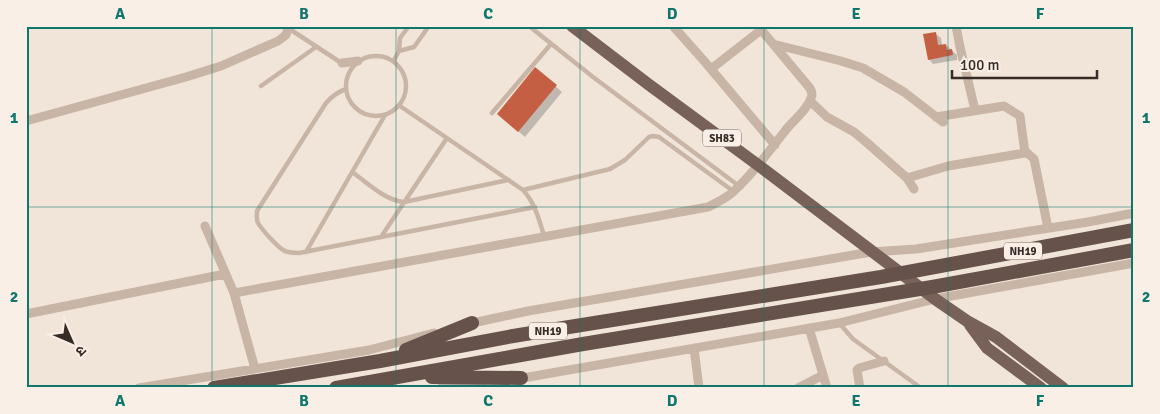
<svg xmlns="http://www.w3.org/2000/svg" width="1160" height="414" font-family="Signika,'Noto Sans Devanagari',sans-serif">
<rect width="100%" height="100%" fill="#f1e5da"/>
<path fill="#0003" d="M936 34 941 38 942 46 946 45 957 55V60L933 64 929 59Z
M536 69 562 92 525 137 498 114Z"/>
<path fill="#c55f44" d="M936 32 938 45 946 44 947 50 952 49 953 55 928 60 923 34Z
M535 67 557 85 518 132 497 114Z"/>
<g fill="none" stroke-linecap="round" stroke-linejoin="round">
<path stroke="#c9b5a6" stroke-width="4.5" d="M529 26 593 77 739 186
M288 28 343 64
M399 51 414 47 429 26
M346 86a30 30 0 1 1 60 0a30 30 0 1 1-60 0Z
M394 60 399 51 400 38 409 26
M261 86 316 47
M346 89C337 92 332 96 326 103L257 211C257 216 256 219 258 223 262 230 276 245 283 250 288 253 293 253 299 253L535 207
M400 106 523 190C535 203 539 219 544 236
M492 113 551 44
M352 172C368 183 384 200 404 202L508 180
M523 190 610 169 625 160 649 137 653 136 659 137 733 191
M381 237 447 138
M306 252 385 115
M839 323 853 339 921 388"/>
<path stroke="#c9b5a6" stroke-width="9" d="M673 26 705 62 775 145
M956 26 960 47 975 110
M773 44 841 61 863 68 904 92 943 122
M342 63 358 61
M711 69 761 30
M810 101 827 117 854 132 865 141 907 178 914 189
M26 121 186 77 221 66 278 41 286 35 288 28 287 26
M1025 151 1034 159 1048 228
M907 178 948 166 1025 153 1020 116 1004 106 936 117
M205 226 234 293 255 369
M234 293 708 207C718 202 727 198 734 191 754 173 769 151 785 131 793 120 806 112 811 98 813 94 812 91 809 87L758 26
M26 314 225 274
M468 324 528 311 871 252 916 249 1088 222 1134 213
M809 328 827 388
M694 348 699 388
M517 379 839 323 935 299 1134 263
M139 388 369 350 434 333
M441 388 482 383
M798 388 823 375
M860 388 857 370 859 368 884 361"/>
<path stroke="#776158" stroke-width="12" d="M572 26 648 84 758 165 935 299 967 321 996 337 1063 388
M970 325 987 348 1041 388"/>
<path stroke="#66524b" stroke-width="14" d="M406 350 472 323
M432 377 521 378
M214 388 380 361 513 336 881 277 1134 230
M336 388 583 344 932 287 1134 250"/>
</g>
<path fill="none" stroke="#0f766e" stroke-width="1" stroke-opacity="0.55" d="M212 26V388M396 26V388M580 26V388M764 26V388M948 26V388M26 207H1134"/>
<g text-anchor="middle" stroke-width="4" stroke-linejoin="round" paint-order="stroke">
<g fill="#f9efe6" stroke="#706660" stroke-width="1">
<rect x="703" y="129.5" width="38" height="17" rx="4"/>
<rect x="1004" y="242.5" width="38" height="17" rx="4"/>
<rect x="529" y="322.5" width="38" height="17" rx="4"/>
</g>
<g font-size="11" font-weight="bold" fill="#352b27">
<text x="722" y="142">SH83</text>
<text x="1023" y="255">NH19</text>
<text x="548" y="335">NH19</text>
</g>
</g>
<rect width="1160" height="414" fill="none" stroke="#f9efe6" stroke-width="55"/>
<g transform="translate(72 342) rotate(135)" stroke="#f9efe6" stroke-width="4" paint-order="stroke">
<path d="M0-4L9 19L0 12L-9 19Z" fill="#352b27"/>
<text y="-8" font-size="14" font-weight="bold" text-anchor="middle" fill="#352b27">उ</text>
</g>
<path d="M952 70v8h145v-8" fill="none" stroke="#352b27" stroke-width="2.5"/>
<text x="960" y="70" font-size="15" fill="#352b27" stroke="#f9efe6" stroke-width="4" paint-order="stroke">100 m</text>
<rect x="28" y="28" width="1104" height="358" fill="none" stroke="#0f766e" stroke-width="2"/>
<g font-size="16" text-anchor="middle" font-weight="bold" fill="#0f766e">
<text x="120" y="19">A</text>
<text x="304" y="19">B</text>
<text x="488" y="19">C</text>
<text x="672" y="19">D</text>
<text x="856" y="19">E</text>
<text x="1040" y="19">F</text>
<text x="14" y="123">1</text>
<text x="1146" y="123">1</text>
<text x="14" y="302">2</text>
<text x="1146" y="302">2</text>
<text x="120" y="406">A</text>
<text x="304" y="406">B</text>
<text x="488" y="406">C</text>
<text x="672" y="406">D</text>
<text x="856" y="406">E</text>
<text x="1040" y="406">F</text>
</g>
</svg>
